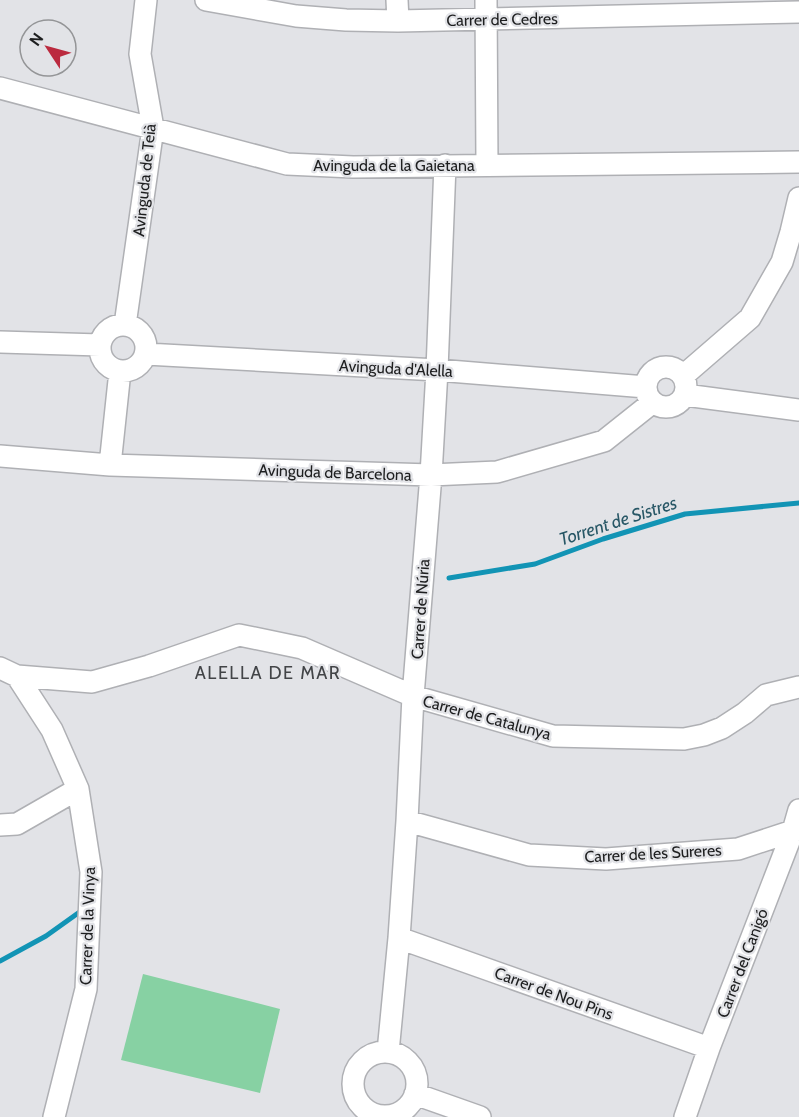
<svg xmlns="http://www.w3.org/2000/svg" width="799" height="1117" font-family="Cabin,sans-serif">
<rect width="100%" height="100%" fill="#e2e3e7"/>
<path fill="#87d1a3" d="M143 974 280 1009 260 1093 121 1060Z"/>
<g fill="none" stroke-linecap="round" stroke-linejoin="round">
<path stroke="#1294b5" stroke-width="5" d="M449 578 535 564 603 539 685 514 799 503
M0 961 46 936 81 911"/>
<defs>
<path id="minor" d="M206 0 296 16 346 20 398 21 799 12
M397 0 398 21
M486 0 487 164
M0 88 287 164 353 167 799 162
M100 348a23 23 0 1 1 46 0a23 23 0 1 1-46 0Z
M125 325 153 128 140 54 146 0
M0 342 100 345
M146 354 437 370 646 387
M646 387a20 20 0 1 1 40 0a20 20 0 1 1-40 0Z
M683 376 750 318 782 262 791 232 799 198
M685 395 799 410
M0 456 110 465 431 475 497 472 604 441 653 402
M110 465 120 371
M0 668 17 676 92 682 149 666 239 635 302 648 413 696 553 736 684 739 704 735 722 728 745 713 766 695 799 687
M17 676 52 730 78 789 91 872 86 989 54 1117
M407 821 529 855 606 859 738 849 799 829
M0 825 17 824 78 789
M399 938 709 1048
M353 1084a32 32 0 1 1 64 0a32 32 0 1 1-64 0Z
M388 1052 399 938 407 821 413 696 431 475 437 370 445 165
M415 1094 480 1117
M685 1117 709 1048 793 831 799 810"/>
</defs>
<use href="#minor" stroke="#afb0b4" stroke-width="24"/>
<use href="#minor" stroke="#fff" stroke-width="21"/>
</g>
<g text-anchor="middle" stroke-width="4.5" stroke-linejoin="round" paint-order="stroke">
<g font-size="16" fill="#1e1f20" stroke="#e2e3e7">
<text transform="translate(502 19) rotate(-1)" y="6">Carrer de Cedres</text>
<text x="394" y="171">Avinguda de la Gaietana</text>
<text transform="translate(144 180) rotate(-84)" y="6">Avinguda de Teià</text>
<text transform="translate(396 368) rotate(3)" y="6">Avinguda d'Alella</text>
<text transform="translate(335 472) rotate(2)" y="6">Avinguda de Barcelona</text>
<text transform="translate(420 609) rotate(-86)" y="6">Carrer de Núria</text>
<text transform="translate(487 717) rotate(15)" y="6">Carrer de Catalunya</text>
<text transform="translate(653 853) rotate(-3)" y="6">Carrer de les Sureres</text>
<text transform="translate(87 926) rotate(-88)" y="6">Carrer de la Vinya</text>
<text transform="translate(742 963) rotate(-69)" y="6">Carrer del Canigó</text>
<text transform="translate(554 993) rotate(20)" y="6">Carrer de Nou Pins</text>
</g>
<g font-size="18" font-style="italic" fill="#285766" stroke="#e2e3e7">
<text transform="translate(618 521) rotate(-18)" y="6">Torrent de Sistres</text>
</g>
<g font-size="18" letter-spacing="1.5" fill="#424447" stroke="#e2e3e7">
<text x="268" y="679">ALELLA DE MAR</text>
</g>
</g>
<g transform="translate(48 48) rotate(306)"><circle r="28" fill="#e2e3e7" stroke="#949597" stroke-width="1.5"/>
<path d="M0-4.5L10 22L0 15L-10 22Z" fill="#bb2a3f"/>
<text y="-9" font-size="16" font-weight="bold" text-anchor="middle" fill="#1e1f20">N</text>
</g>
</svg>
